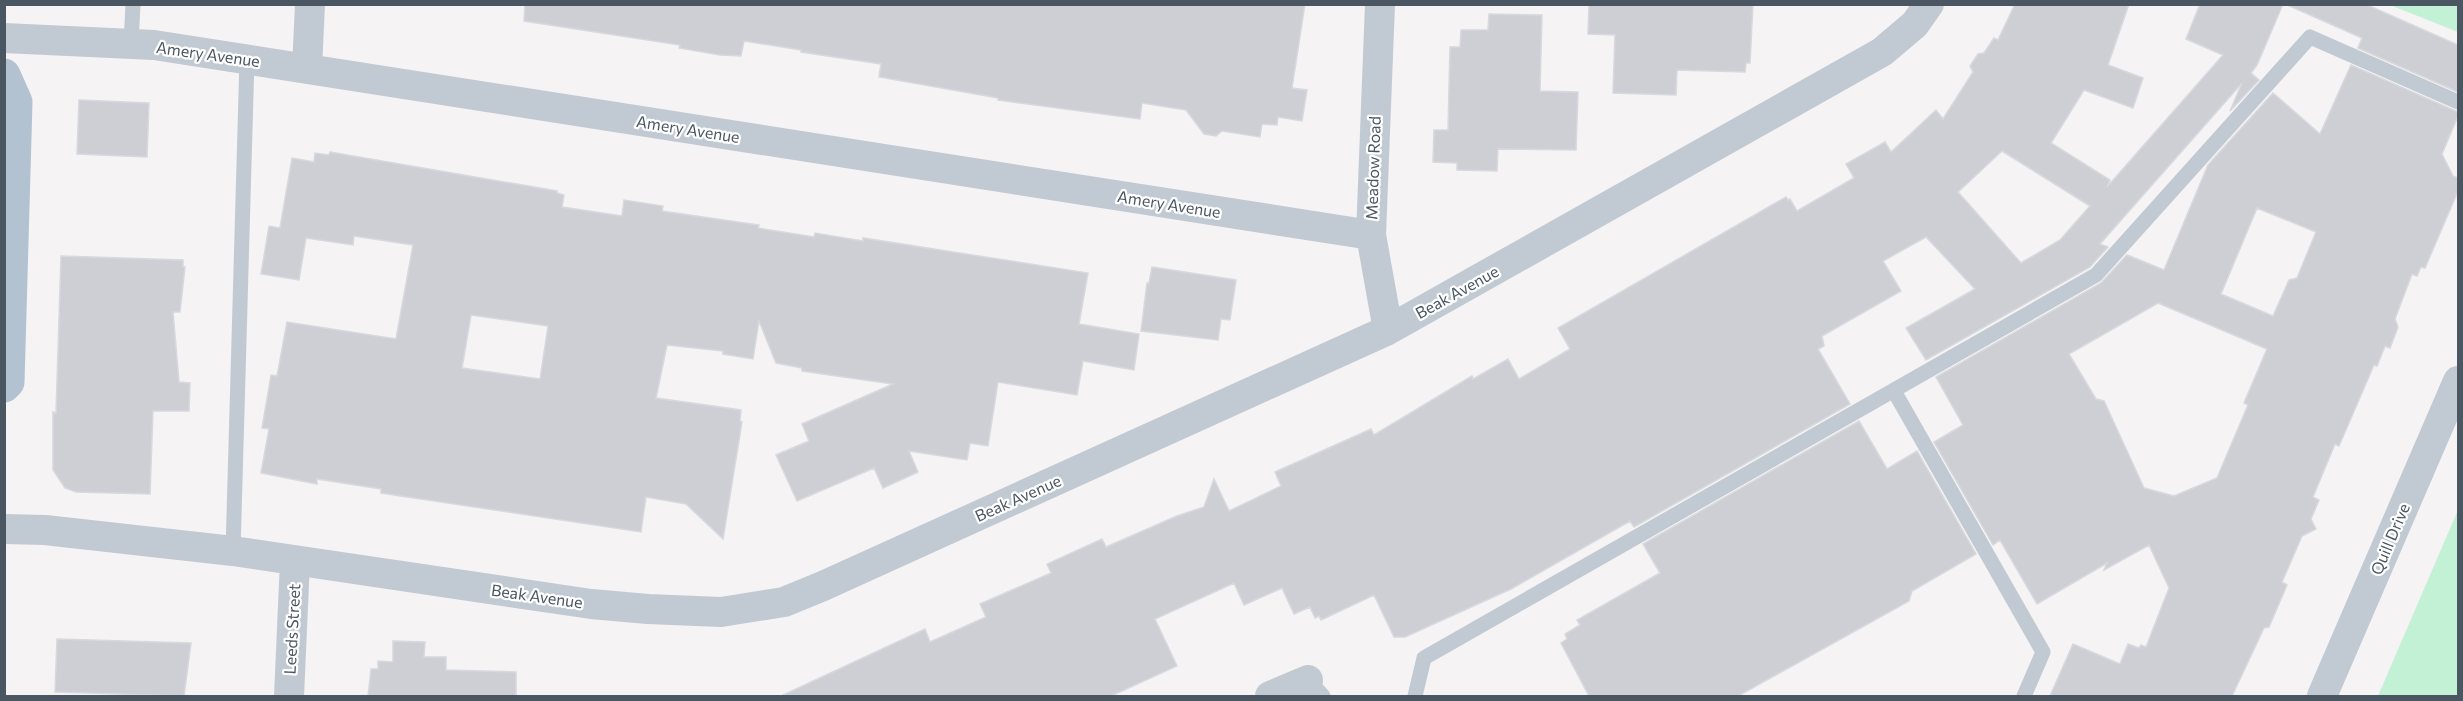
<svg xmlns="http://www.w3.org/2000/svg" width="2463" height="701" font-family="Commissioner,sans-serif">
<rect width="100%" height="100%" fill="#f5f3f3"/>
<path fill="#c3f1d5" d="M2390 5H2458V32Z
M2458 510V696H2378Z"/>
<path fill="#cdcfd5" stroke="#d7d9de" stroke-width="1.5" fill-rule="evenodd" d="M525 4H1305L1292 88 1307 90 1302 121 1278 117 1277 125 1262 124 1260 137 1222 131 1216 136 1204 134 1186 110 1142 103 1140 119 998 100V98L879 77 881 64 801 52V50L744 41 741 56 720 55 679 48 680 45 524 21Z
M1589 4H1753L1750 63H1746L1745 72 1677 70 1676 95 1613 93 1615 35 1588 34Z
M2015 4H2129L2108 65 2143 78 2133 108 2084 90 2051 143 2110 180 2107 187 2223 55 2186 39 2200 4H2283L2257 65 2251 73 2259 80 2230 111 2242 83 2100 244 2108 247 2090 267 1926 360 1906 328 1975 289 1926 237 1883 261 1901 291 1822 336 1824 346 1818 349 1850 404 1634 527 1630 521 1511 589 1405 637H1394L1374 595 1321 620 1319 616 1315 618 1310 607 1294 614 1282 588 1244 605 1234 583 1155 619 1177 666 1111 696H781L925 629 930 642 986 617 980 604 1051 573 1047 564 1102 539 1106 547 1177 516 1204 507 1214 479 1229 511 1281 486 1275 472 1371 429 1374 435 1472 376 1473 379 1508 359 1519 379 1570 349 1558 328 1786 197 1788 200 1790 199 1797 211 1854 178 1846 164 1885 142 1891 152 1936 110 1943 119 1973 72 1970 66 1978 54 1984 53 1994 38 1998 40ZM2002 151 2090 206 2060 240 2021 263 1958 192Z
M2285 4H2365L2458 45V92L2358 48 2362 38Z
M1489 14 1542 15 1540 91 1578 92 1576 150 1498 149 1497 171 1457 170V163L1433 162 1434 130H1448L1450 47H1460L1461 30H1488Z
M2351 65 2458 112V116L2442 154 2453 176 2458 178V191L2425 268 2421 267 2417 276 2412 274 2395 319 2398 327 2390 348 2385 346 2377 366 2374 365 2339 446 2335 444 2313 497 2319 500 2311 519 2316 529 2302 536 2282 582 2287 585 2269 627 2264 628 2232 696H2050L2073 644 2120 664 2128 644 2139 648 2141 645 2146 647 2169 588 2149 545 2104 570 2107 563 2037 604 2000 540 1993 545 1934 442 1963 425 1936 377 2101 283 2127 255 2164 270 2208 165 2273 93 2320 134ZM2257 208 2316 232 2297 278 2289 280 2273 316 2221 294ZM2158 303 2267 349 2244 403 2248 405 2217 478 2174 496 2144 488 2104 401 2096 399 2069 354Z
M79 100 149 103 147 157 77 154Z
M330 152 557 191V193L564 195 562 207 622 216 624 200 663 206 662 211 759 225 758 228 814 237 815 233 863 241V238L1088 273 1079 324 1139 334 1134 370 1083 361 1077 395 998 382 988 446 970 443 967 460 909 451 918 472 883 488 874 468 797 501 776 455 809 441 802 424 893 384 802 371V368L776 363 759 321 753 359 723 354V351L667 345 656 398 741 410 740 421 742 422 723 539 686 504 646 497 641 532 381 493V489L317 479V484L261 473 269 429 262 428 271 375 277 376 287 322 396 339 413 245 354 236 353 245 306 238 299 280 261 274 269 226 280 228 292 158 314 162 315 153 329 155ZM471 315 548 326 540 379 462 368Z
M61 256 183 260V267H185L180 312H173L179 382 190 383 189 411H153L150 494 76 492 65 488 53 470V412L56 413Z
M1152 267 1236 280 1230 320 1221 319 1218 340 1141 331 1147 283H1149Z
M1859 421 1887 469 1917 451 1976 554 1912 591 1909 601 1738 696H1589L1561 643 1567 639 1565 634 1580 625 1577 620 1660 573 1643 544Z
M57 639 191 643 184 696 55 692Z
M393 641 425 642 424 657H446V670L516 672V696H368L371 669H378V661L393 662Z"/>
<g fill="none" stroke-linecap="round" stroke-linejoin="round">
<path stroke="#c1cad2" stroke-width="15" d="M131 44 133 4
M1894 391 2043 652 2024 696
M233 551 247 59
M1308 680 1323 696
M1415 696 1424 658 2096 275 2310 37 2458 102"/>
<path stroke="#c1cad2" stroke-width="30" d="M1380 4 1371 235 1388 330
M4 38 154 45 1371 235
M307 69 310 4
M4 529 45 530 233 551 591 604 648 609 721 612 784 602 823 586 1388 330 1882 52 1915 24 1929 4
M289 696 295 561
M1270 696 1308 680
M2322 696 2458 381"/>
<path stroke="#b3c2d1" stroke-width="33" d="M4 75 16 102 8 382 4 386"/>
</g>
<g text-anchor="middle" stroke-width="4.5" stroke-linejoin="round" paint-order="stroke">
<g font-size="16" fill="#4a5661" stroke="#fff">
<text transform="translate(208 54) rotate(8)" y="6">Amery Avenue</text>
<text transform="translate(688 129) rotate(9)" y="6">Amery Avenue</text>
<text transform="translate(1373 168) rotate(-88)" y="6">Meadow Road</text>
<text transform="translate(1169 204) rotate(9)" y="6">Amery Avenue</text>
<text transform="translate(1457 292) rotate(-29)" y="6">Beak Avenue</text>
<text transform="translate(1018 498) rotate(-24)" y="6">Beak Avenue</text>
<text transform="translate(2390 539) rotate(-67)" y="6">Quill Drive</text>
<text transform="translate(537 596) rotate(8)" y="6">Beak Avenue</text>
<text transform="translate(292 629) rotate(-87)" y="6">Leeds Street</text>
</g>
</g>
<rect width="2463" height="701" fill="none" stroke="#4a5661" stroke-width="12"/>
</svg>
